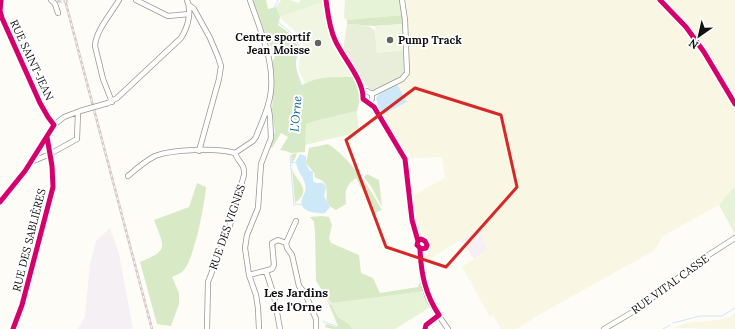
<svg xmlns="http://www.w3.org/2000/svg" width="735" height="329" font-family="Lora,serif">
<rect width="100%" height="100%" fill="#fdfcf7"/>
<path fill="#f5f0f3" d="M110 228 119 254 133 329H78L85 316 90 264 96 241Z
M478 229 488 249 474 259 461 240Z"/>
<path fill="#f9f7e4" d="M406 0H735V188L732 189 719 205 663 236 655 250 537 316 517 329H501L493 315 490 317 462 267 488 249 478 229 425 262 423 259 430 247V244L427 238 420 233 417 230 412 196 445 178 442 157 410 158 409 153H405L382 115 407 102 397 84 405 79 408 75 409 70Z
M735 312V329L674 328 683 324 693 322 718 320 730 317Z"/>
<path fill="#e7f3d7" d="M281 0H290L298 3 301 0H324V2L280 17 276 7Z
M345 0H401L403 15 347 20 344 18Z
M357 111 359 132 305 145 306 124 317 120Z
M735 188V234L719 205 732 189Z
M421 291 429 308 395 329H352L349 324 338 317 332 305H329L326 299 333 303Z"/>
<path fill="#d8eac5" d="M253 0H266L268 9 276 7 280 17 278 25C289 32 295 38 299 50 293 63 297 73 302 85 320 75 335 77 354 77L362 91 357 111 318 120 306 124 305 152 291 153 286 151 280 150 288 137 281 133 272 148 269 147 275 132 272 110 274 81 271 62 275 58 271 46 269 43Z
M403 15V24L375 26 347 24V20Z
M328 144C350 158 370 188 382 210L374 213 356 178C345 186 345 191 346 204L336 210C319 203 332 190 323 181 320 179 316 179 314 176L315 174 306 163 309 148Z
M297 153C296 158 291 162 292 168 295 182 314 188 295 203L291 156 292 154Z
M367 174 379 180 382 207 372 188 364 177Z
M197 183 206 187C205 203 194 261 183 271 180 274 175 275 172 277L179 293V304L171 326 157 324 140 262C170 250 164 247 154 220L189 207Z
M322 216 329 217 332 225 329 238 331 243 359 255 361 273 373 278 380 293 418 287 420 282 423 283 424 291 333 303C324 297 322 289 316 281L315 232 314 222 310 217Z
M329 305H332L338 317 349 324 352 329H332L325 327 326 324 337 327 338 326Z"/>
<path fill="#e9eedb" d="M347 24C357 25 368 23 375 31L377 53 405 50 406 71 403 76 377 90 370 89 363 82 343 51Z"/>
<path fill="#f0f6e1" d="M324 2 335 44 354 77C337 77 320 75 305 84 304 78 298 72 299 66 300 52 308 50 298 35 294 28 285 24 280 17Z
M403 24 405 50 377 53 375 26Z"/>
<path fill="#cde8f7" d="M397 84 407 102 382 115 379 110 376 98 380 93Z
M300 154 306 156V163L309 170 313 172V181L316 183H323L326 187 324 196 330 207 325 213C317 214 298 212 302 199 304 193 307 191 305 184 303 175 297 173 296 161Z"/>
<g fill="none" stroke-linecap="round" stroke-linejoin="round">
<path stroke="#cde8f7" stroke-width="1" d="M278 0 271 14C282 29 293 28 300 49 298 53 295 59 295 64 294 78 307 81 296 97 301 114 296 131 291 148
M290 156 294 206
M291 162 296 163
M295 204 303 205
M323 321C330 326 335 323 340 329
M673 323 700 316H722L735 308
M663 329 670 325"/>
<path stroke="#dad9d4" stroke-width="4.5" stroke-dasharray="4.5 2" stroke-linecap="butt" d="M57 0 61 1 68 0"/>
<defs>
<path id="minor" d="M1 0 0 11 2 18 40 103 48 117 54 125
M51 0 55 4 58 13
M136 0 168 16 189 14
M326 0C328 14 329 27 335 40 343 58 364 80 363 99L374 107 405 159 412 220 418 241 417 245 421 249 426 248 427 245 425 241 421 239 418 241
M660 0 686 27 704 52 735 104
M189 5 194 9 210 38 218 57 221 66 219 79 199 151
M363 94 367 91 372 94V99L370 101H367
M372 94 402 79 407 73 405 20 402 0
M112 102 103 79 95 46C96 30 111 14 119 0
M108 103 117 98 181 38C188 27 192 12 187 0
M31 162 50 154 77 139 78 112
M128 176C136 169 145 161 155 156 173 149 216 148 235 153
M0 202 25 171 54 125 64 117 80 111
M286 243 296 221
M420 249C421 267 422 286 430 302 435 311 442 320 448 329
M266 271 274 296 280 329
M249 275 272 269 274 265 272 243 278 240 286 243 287 248 292 255 299 286 305 293 316 319V329
M13 329 22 305 53 187 52 166 47 137
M207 329 208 282 230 225 244 175C245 163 238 163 235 153L253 141 256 137C260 126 265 116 268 105 279 70 261 33 250 0
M259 329 258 308 256 295 249 275 245 248 247 235 258 208 261 164 271 138 270 117 268 105
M604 329 636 310 707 256 735 238"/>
</defs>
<use href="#minor" stroke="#979795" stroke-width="6"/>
<use href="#minor" stroke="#fffffe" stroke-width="4.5"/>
<defs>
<path id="rail" d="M65 0 152 329"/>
</defs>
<use href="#rail" stroke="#d9c6c7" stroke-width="2.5"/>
<use href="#rail" stroke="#fff" stroke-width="1" stroke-dasharray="3" stroke-linecap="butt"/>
<defs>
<path id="minor-bridge" d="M80 111 108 103"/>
</defs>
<use href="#minor-bridge" stroke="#979795" stroke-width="6" stroke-linecap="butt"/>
<use href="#minor-bridge" stroke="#fffffe" stroke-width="4.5"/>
<defs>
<path id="cycleway" d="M326 0C328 14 329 27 335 40 343 58 364 80 363 99L374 107 405 159 412 220 418 241 417 245 421 249 426 248 427 245 425 241 421 239 418 241
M660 0 686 27 704 52 735 104
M0 202 25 171 54 125 48 117 40 103 2 18 0 11 1 0
M420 249C421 273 425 294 439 315L426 325 425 329
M13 329 22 305 53 187 52 166 47 137"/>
</defs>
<use href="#cycleway" stroke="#fff" stroke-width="8"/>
<use href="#cycleway" stroke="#d6006c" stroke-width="5"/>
</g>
<path fill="none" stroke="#d62828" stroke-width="3" stroke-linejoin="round" d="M415 88 501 115 517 187 446 267 386 247 346 140Z"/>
<g fill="#646362" stroke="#fff" stroke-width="1.5">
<circle cx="390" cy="40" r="4"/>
<circle cx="318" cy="43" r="4"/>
</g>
<g text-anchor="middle" stroke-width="4" stroke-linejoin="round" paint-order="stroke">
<g font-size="11" font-weight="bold" fill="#111" stroke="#fff" text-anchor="end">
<text x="310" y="41">Centre sportif<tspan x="310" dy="13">Jean Moisse</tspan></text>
<text x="398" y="44" text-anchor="start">Pump Track</text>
</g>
<g font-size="11" fill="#111" stroke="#fff">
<text transform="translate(32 60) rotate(65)" y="4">RUE SAINT-JEAN</text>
<text transform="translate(227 227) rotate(-71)" y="4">RUE DES VIGNES</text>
<text transform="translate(29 240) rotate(-76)" y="4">RUE DES SABLIÈRES</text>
<text transform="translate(670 284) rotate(-36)" y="4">RUE VITAL CASSE</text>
</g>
<g font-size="12" font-style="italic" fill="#1768a6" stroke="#fff">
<text transform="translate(296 114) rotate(-85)" y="4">L'Orne</text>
</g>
<g font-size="12" font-weight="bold" fill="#111" stroke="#fff">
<text x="296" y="297">Les Jardins<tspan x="296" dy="14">de l'Orne</tspan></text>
</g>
</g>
<g transform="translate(699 36) rotate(214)" stroke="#ffffff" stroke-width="3" paint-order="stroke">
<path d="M0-3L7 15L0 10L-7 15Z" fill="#111111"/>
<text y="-6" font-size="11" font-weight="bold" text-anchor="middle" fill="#111111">N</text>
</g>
</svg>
